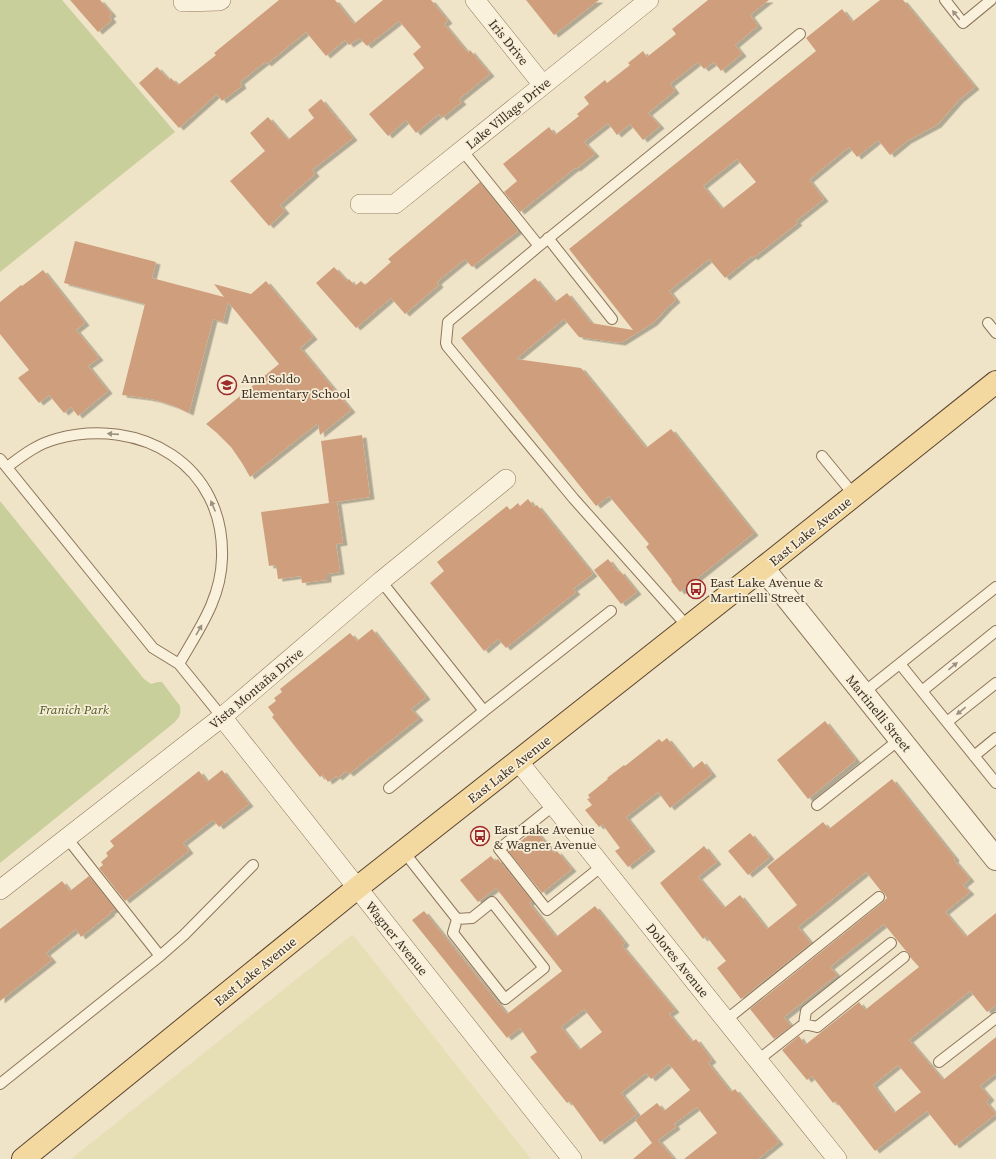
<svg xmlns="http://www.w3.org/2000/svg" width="996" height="1159" font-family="'Source Serif 4',serif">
<defs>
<filter id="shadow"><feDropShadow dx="4.5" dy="2.5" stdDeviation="0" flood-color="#0004"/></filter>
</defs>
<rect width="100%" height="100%" fill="#f0e4c8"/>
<path fill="#e6deb5" d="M353 935 531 1159H71L352 935Z"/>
<path fill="#c9cf9b" d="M0 0H62L175 132 0 272Z
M0 501 144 679 151 684 158 682H162L180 706C181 713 180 717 175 722L0 863Z"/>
<path fill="#cf9f7d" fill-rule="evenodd" filter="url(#shadow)" d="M70 0H100L112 14 109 16 112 20 98 32Z
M279 0H335L354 24 383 0H431L448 21 444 24 468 53 470 50 490 74 459 99 462 102 442 118 439 114 416 133 406 120 388 136 369 114 424 68 413 54 421 47 399 21 367 46 359 38 349 45 345 40 326 56 306 32 267 64 265 62 240 82 242 86 222 101 217 94 179 128 139 83 157 67 169 80 171 78 178 85 216 55 214 53Z
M526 0H599L554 35Z
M708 0H769L750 15 758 26 735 45 742 54 721 71 714 62 704 69 698 62 670 84 675 91 648 113 660 126 643 140 630 124 617 135 608 123 584 142 595 154 576 169 575 168 520 212 504 192 517 181 503 164 549 127 555 135 579 116 577 114 589 104 584 97 605 80 607 83 630 65 628 63 643 51 647 57 676 34 672 29Z
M880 0H903L975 87 959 100 937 125 907 141 890 155 878 140 857 157 849 147 809 180 824 199 796 221 798 223 753 258 752 256 725 278 709 259 669 291 676 300 668 307 653 323 621 343 579 337 564 319 516 359 581 368 646 448 671 429 754 533 680 592 671 581 672 580 646 547 649 544 609 496 596 506 461 338 535 278 555 302 567 293 591 323 633 330 569 249 816 51 806 38 842 9 852 22ZM737 159 756 182 722 209 703 186Z
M321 99 353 138 312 170 315 174 280 205 285 211 269 226 230 181 265 151 250 133 268 117 288 140 314 118 308 110Z
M480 182 518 231 472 267 465 259 437 282 439 285 405 314 391 298 356 328 316 283 334 267 347 281 349 279 355 286 361 281 365 285 391 262 388 259Z
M75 241 156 262 152 278 224 297 214 284 251 294 266 281 313 337 300 348 351 410 320 435 318 423 250 477 242 463 231 447 217 433 206 424 279 364 228 302 223 322 213 319 189 413 174 406 156 400 146 398 122 395 145 304 64 283Z
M43 270 85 323 76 330 99 358 88 366 108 391 78 416 71 407 64 413 49 395 39 403 18 378 29 370 0 334V302L21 285 22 286Z
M362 435 370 497 329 503 321 441Z
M528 499 534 507 537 505 593 574 573 589 576 592 506 648 498 639 484 651 430 583 444 571 437 562 507 506 510 510 518 503 520 506Z
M337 502 343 543 336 544 340 572 327 574V580L302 583 301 576 278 579 276 565 269 566 261 512Z
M608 559 618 572 620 571 637 592 621 604 594 570Z
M372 629 426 697 411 709 419 718 349 774 346 771 338 778 336 776 328 782 323 775 320 777 297 749 272 717 274 715 268 707 276 701 274 698 282 692 280 689 350 633 357 641Z
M825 721 856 760 808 799 777 760Z
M667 738 692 769 702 761 712 774 670 808 658 792 626 817 651 849 628 867 615 851 620 848 602 824 599 827 585 810 592 805 587 799 590 798 588 795 608 779 607 778 624 765 625 766 659 739 662 742Z
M222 770 249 804 219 827 213 820 183 843 189 851 125 901 99 868 103 865 101 862 108 856 106 853 114 846 110 841 199 771 207 782Z
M892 779 955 858 954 860 970 879 963 885 970 892 945 912 966 937 996 913V1005L987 1012 970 991 909 1040 943 1080 996 1037V1073L980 1086 990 1098 986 1102 996 1114 955 1146 927 1111 875 1151 836 1101 833 1103 812 1076 807 1080 782 1050 799 1036 805 1045 859 1002 865 1010 919 967 910 957 909 953 906 951 884 924 830 967 837 975 784 1017 791 1026 774 1039 750 1009 883 902 887 898 884 893 881 891 866 872 798 927 811 943 741 999 717 968 726 961 706 936 703 939 660 883 704 846 717 862 698 877 724 908 740 895 767 929 797 905 767 867 823 822 829 829ZM898 1065 921 1092 894 1113 873 1085Z
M535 830 554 853 557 851 572 869 542 893 508 851Z
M750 833 770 857 748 875 728 851Z
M491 856 495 861 498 859 532 901 529 903 556 937 595 906 625 943 622 946 675 1010 669 1014 692 1042 696 1039 712 1060 708 1063 731 1092 735 1089 779 1142 758 1159H684L717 1133 697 1107 674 1124 676 1127 658 1140 674 1159H633L652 1143 635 1120 657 1103 664 1111 690 1090 669 1064 651 1079 646 1073 621 1093 637 1114 600 1142 570 1101 567 1103 530 1057 537 1052 520 1028 507 1038 412 920 424 911 507 1014 562 971 496 888 478 902 460 880ZM584 1009 602 1032 579 1050 561 1027Z
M89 876 115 909 110 912 111 913 81 937 76 929 46 953 52 960 0 1001V929L62 881 70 891Z"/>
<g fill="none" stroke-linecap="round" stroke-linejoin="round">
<defs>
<path id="service" d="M945 0 963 23 991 0
M462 150 539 246
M548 238 612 319
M988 323 996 333
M822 456 854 495
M0 459 153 648 179 664 222 717
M7 467C22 456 37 444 56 439 141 416 225 465 222 558 221 599 199 629 179 664
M381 581 484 711 389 788
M688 627 574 499 447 346 446 343 448 322 539 246 800 34
M900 664 996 783
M922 691 996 631
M863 693 996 587
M484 711 611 611
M947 722 996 683
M974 756 996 738
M554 805 499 849 547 910 602 866
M817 805 900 739
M404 852 457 919
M492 902 544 968 505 999 453 933 457 919 472 918Z
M160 956 184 935 253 865
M726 1020 879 897
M804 1024 817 1027 904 957
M758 1060 804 1024 806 1011 891 943
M939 1062 996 1018
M0 1084 160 956 67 838"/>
<path id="minor" d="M475 0 543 85
M183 2 219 1 221 0
M360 204H395L649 0
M222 717 572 1159
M518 761 837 1159
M0 890 222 717 381 581 506 479"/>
<path id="tertiary" d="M763 568 996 859"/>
<path id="primary" d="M23 1159 357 888 763 568 996 382"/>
</defs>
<use href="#service" stroke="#8d765c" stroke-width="12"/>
<use href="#minor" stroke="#8d765c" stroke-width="20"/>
<use href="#tertiary" stroke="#8d765c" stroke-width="24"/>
<use href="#primary" stroke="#5b4430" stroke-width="24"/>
<use href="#service" stroke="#faf1dc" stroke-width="10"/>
<use href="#minor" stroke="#faf1dc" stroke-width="19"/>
<use href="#tertiary" stroke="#faf1dc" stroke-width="22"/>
<use href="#primary" stroke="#f3d9a0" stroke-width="22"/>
</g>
<defs><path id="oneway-solid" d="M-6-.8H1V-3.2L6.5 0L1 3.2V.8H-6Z"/></defs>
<g fill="#9c907e">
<use href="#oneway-solid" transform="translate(956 15) rotate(-128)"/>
<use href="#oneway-solid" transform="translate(113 434) rotate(-176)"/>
<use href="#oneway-solid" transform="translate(213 506) rotate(-113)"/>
<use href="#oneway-solid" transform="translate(199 630) rotate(-60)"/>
<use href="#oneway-solid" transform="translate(953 666) rotate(-39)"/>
<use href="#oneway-solid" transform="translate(961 711) rotate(141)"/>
</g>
<defs>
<symbol id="school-ring" viewBox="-11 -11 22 22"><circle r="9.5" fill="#f7eed8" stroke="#9e2a2b" stroke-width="1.5"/><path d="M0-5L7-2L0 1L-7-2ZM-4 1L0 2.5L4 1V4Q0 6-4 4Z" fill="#9e2a2b"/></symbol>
<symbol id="bus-ring" viewBox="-11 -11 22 22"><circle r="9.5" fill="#f7eed8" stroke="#9e2a2b" stroke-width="1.5"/><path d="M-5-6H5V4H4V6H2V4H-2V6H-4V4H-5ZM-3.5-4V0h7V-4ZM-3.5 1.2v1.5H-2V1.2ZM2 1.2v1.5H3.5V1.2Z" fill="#9e2a2b"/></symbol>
</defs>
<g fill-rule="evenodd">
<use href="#school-ring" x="216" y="374" width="22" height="22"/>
<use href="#bus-ring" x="685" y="578" width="22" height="22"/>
<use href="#bus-ring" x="469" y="825" width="22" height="22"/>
</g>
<g text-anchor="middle" stroke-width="3.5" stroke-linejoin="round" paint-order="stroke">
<g font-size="13" fill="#3d2e20" stroke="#f7eed8">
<text transform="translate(509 42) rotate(51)" y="5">Iris Drive</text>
<text transform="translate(508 113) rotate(-39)" y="5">Lake Village Drive</text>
<text transform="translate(810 531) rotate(-39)" y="5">East Lake Avenue</text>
<text transform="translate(256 688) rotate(-40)" y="5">Vista Montaña Drive</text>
<text transform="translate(879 713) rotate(51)" y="5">Martinelli Street</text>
<text transform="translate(509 769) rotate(-38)" y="5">East Lake Avenue</text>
<text transform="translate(397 938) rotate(51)" y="5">Wagner Avenue</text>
<text transform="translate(678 960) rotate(51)" y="5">Dolores Avenue</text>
<text transform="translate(255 971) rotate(-39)" y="5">East Lake Avenue</text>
</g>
<g font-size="13" fill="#3d2e20" stroke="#f7eed8" text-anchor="start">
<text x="241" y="383">Ann Soldo<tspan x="241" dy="15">Elementary School</tspan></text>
<text x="710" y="587">East Lake Avenue &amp;<tspan x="710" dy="15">Martinelli Street</tspan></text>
<text x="494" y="834">East Lake Avenue<tspan x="494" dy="15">&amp; Wagner Avenue</tspan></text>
</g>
<g font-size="13" font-style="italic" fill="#4d5a26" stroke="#f7eed8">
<text x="74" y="714">Franich Park</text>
</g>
</g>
</svg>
